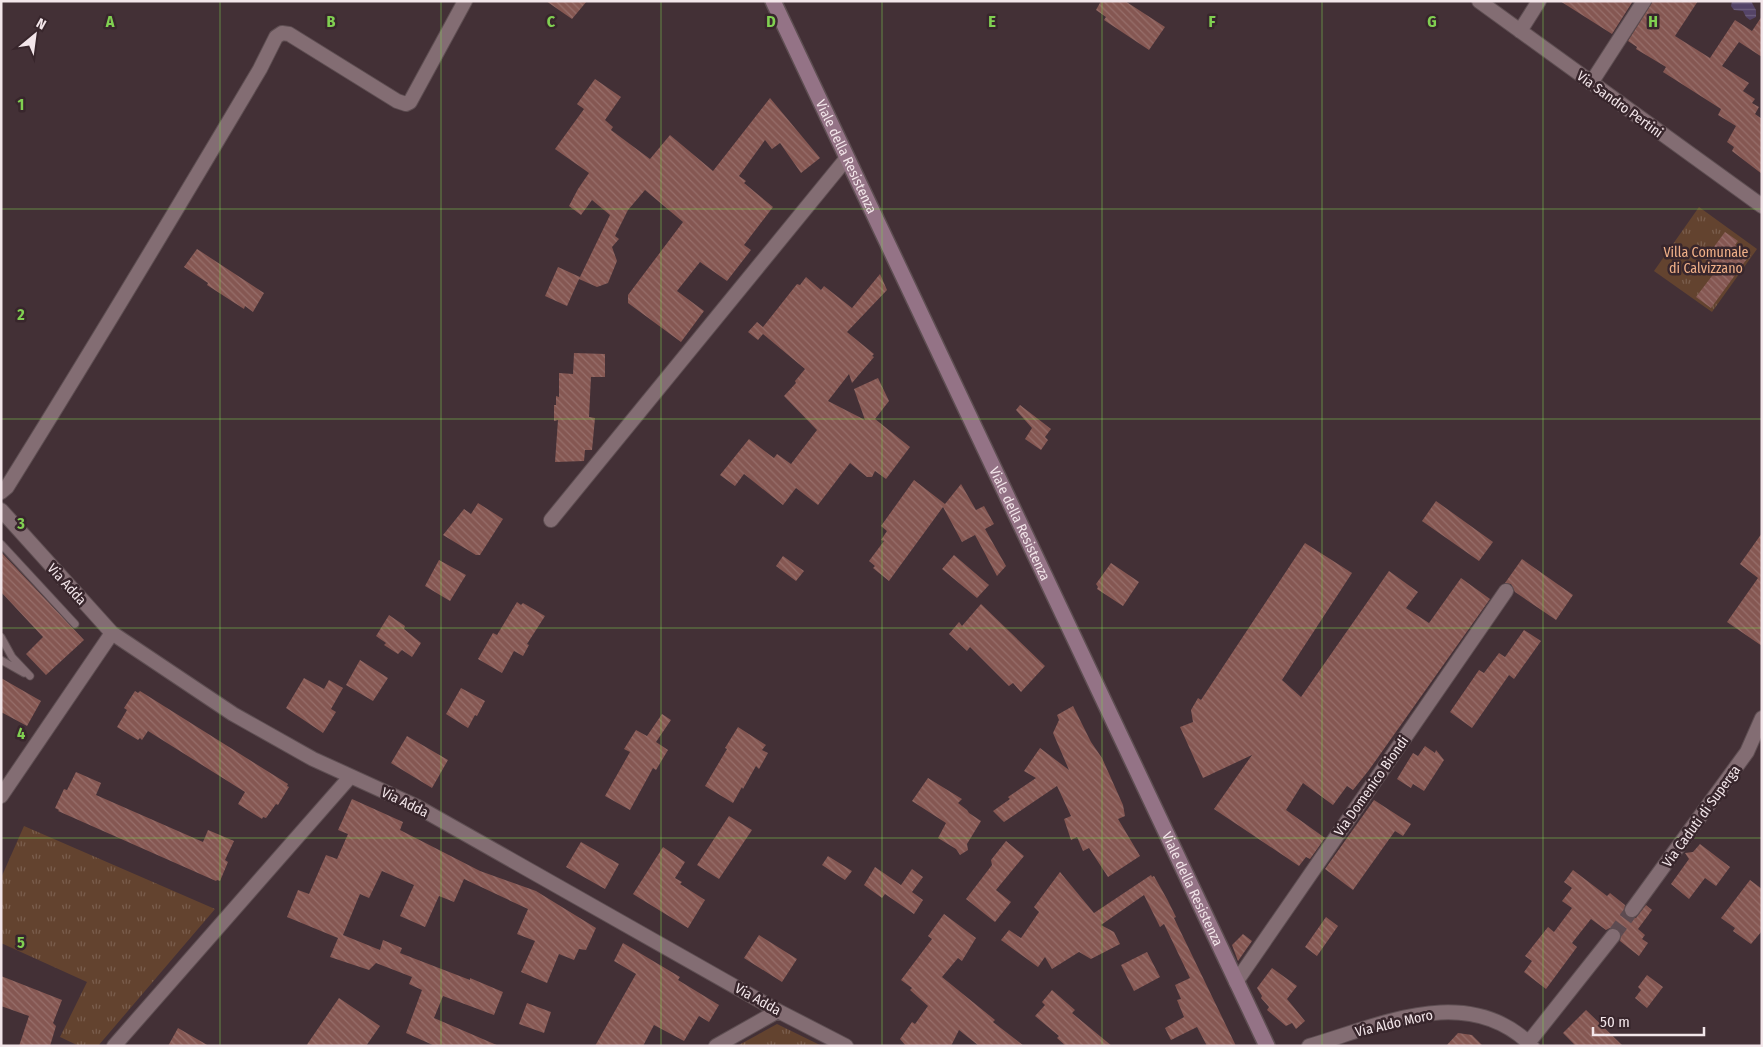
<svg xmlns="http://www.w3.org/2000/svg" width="1763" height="1047" font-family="'Fira Sans Condensed',sans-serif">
<defs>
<pattern id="grass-tufts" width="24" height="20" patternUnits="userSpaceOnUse" patternTransform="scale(1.25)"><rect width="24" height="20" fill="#63432f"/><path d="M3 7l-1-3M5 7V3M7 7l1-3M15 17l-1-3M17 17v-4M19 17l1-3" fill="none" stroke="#7a5e4d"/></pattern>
<pattern id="water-rules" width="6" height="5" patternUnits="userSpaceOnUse" patternTransform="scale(1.25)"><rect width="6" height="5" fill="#544367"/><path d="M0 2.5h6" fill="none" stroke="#6d5e7d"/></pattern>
<pattern id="building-back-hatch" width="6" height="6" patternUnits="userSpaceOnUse" patternTransform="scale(1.25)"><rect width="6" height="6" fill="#855752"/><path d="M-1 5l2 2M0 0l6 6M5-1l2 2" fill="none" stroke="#976f6b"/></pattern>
</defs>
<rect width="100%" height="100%" fill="#433036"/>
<path fill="url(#grass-tufts)" d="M1699 207 1757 249 1712 312 1654 271Z
M24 826 215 909 98 1046H79L60 1037 87 982 1 943V878Z
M777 1024 822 1046H737Z"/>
<path fill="url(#water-rules)" d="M1732 1H1751L1756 10V17L1750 20 1746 17 1743 11 1734 10 1731 6Z"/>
<path fill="url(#building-back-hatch)" d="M546 1H587L572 19Z
M1101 1H1125L1165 27 1149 50 1104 20 1106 17 1096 10Z
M1560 1H1633L1612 34Z
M1653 1H1698L1675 36 1710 58 1735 20 1752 31 1762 16V57L1739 42 1722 66 1749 83 1743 91 1755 99 1752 103 1759 107 1755 114 1762 119V174L1732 151 1734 147 1727 142 1736 126 1718 115 1721 109 1663 72 1666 67 1636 49 1637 47 1628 41Z
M595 79 621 97 605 120 613 127 611 130 650 159 670 135 713 171 770 98 820 158 801 173 780 143 772 149 765 140 739 176 746 181 744 183 773 207 744 245 751 250 727 281 700 262 677 291 704 311 681 342 628 303V295L683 222 645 190 628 210 615 236 619 239 612 247 617 261 608 283 597 287 579 279 610 215 592 200 581 215 569 206 578 189 589 173 555 149 584 109 577 104Z
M1725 232 1738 241 1735 245 1749 256 1711 308 1696 297 1718 268 1705 259Z
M197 249 264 293 253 312 245 306 244 309 207 285 208 283 184 267Z
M558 267 580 277 567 306 545 296Z
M880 274 887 290 847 332 874 354 872 356 874 357 852 383 849 374 828 401 865 420 854 389 878 378 889 401 875 419 910 447 886 479 875 471 872 477H867L850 463 818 505 796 488 783 505 744 474 735 486 720 475 749 439 774 458 777 454 791 464 817 430 784 396 796 383 795 381 805 369 763 334 758 340 748 332 757 322 763 327 797 284 800 285 806 277 821 290 824 286 852 308Z
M574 353 605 354V377H591L589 417 595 418 592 450H585L584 461 555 462 558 420 554 421V405H556V396L559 397V373L573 374Z
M1020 405 1051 429 1045 437 1048 440 1041 450 1025 439 1032 428 1016 410Z
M914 480 945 504 961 484 976 510 984 506 994 524 985 529 1006 566 997 576 975 535 962 542 943 507 889 581 873 568 875 566 869 561 884 541 881 540 887 531 881 526Z
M1436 501 1493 542 1479 561 1422 521Z
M478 503 503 519 480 555H476L443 535 464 509 471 514Z
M1762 533V646L1727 622 1758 578 1740 564Z
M1305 543 1352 573 1282 680 1301 697 1389 571 1418 592 1406 608 1429 623 1461 578 1490 599 1369 770 1353 790 1347 786 1333 805 1303 783 1286 810 1325 838 1310 859 1306 857 1299 866 1214 809 1252 755 1203 778 1180 727 1193 722 1191 710 1198 698 1201 700Z
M1 552 84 640 46 675 26 654 43 637 1 592Z
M954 555 989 585 977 598 942 569Z
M783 556 804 571 796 581 776 566Z
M1522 559 1573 595 1556 620 1515 592 1511 584 1505 583Z
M439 560 466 575 450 601 425 586Z
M1111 563 1139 582 1123 606 1097 589 1098 587 1096 584Z
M517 602 521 605 523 603 545 616 527 644 529 645 523 656 514 651 502 673 478 659 493 633 497 635Z
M981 604 1045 666 1021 692 1013 683 1009 686 970 647 967 651 949 634 959 622 962 626Z
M389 615 405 626 404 629 421 643 412 657 402 650 398 654 384 645 386 643 376 636Z
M1524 630 1541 641 1514 679 1509 675 1472 728 1450 712 1479 670 1484 673 1499 653 1505 657Z
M360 660 388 678 373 701 346 685Z
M1 678 41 701 27 726 1 712Z
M304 678 324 689 329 680 343 688 331 709 336 712 323 733 286 708Z
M461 688 485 701 477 716 475 715 468 728 446 714Z
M135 691 138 693 140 691 288 784 287 786 289 787 278 805 276 804 266 818 263 817 262 819 238 804 245 792 148 731 142 740 140 738 138 740 117 727 127 710 124 708Z
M1073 706 1091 742 1102 758 1123 805 1125 816 1118 819 1140 856 1108 877 1089 848 1083 851 1077 837 1071 840 1064 819 1071 816 1057 786 1004 822 993 811 1010 799 1008 797 1036 778 1024 771 1040 748 1069 770 1053 733 1059 720 1057 715Z
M662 714 671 720 656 742 668 750 656 770 653 768 630 810 605 796 630 752 624 749 636 730 647 736Z
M738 727 766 745 762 750 768 753 759 769 756 766 743 789 742 787 733 803 705 786 727 749 725 748Z
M407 736 448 760 432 788 391 763Z
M1425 746 1435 753 1436 750 1444 760 1424 791 1413 784 1411 788 1397 779 1413 753 1418 756Z
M76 772 101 783 96 795 203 842 208 830 234 841 225 860 228 862 220 881 217 880 216 881 58 811 59 810 55 808 64 789 67 790Z
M928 778 962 799 958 803 967 810 969 813 981 821 967 844 968 850 960 855 956 849 938 838 946 823 912 801Z
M352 799 403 822 400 830 480 871 536 891 596 928 586 950 579 949 574 960 559 954 547 983 521 972 535 941 517 934 528 909 464 879 454 902 439 896 425 927 400 916 414 885 382 871 369 898 360 894 343 935 380 950 383 940 402 948 400 953 470 980V978L503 992 494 1015 443 996 434 1018 499 1046H435L406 1033 422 990 409 984 412 977 376 963 369 970 330 957 338 938 287 917 298 890 309 894 326 855 337 859 348 834 338 830Z
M1374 800 1411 824 1403 836 1395 831 1353 890 1325 869Z
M729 816 752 830 719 879 697 865Z
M1006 841 1024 856 996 890 1011 902 995 922 966 899 992 865 991 860Z
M581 842 619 864 605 889 566 867Z
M1700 844 1730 867 1716 886 1705 878 1689 899 1671 884 1689 859 1685 853 1693 852Z
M663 847 685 862 675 878 682 882 680 884 705 900 688 928 633 894Z
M828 856 852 871 845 880 822 865Z
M875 867 901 885 912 869 923 877 912 892 923 900 914 914 885 894 882 898 864 885Z
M1573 870 1607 896 1610 893 1625 905 1624 913 1627 917 1636 918 1646 905 1652 910 1638 929 1645 935 1642 939 1648 943 1639 956 1620 941 1621 933 1618 929 1610 928 1606 930 1591 919 1572 943 1577 947 1546 989 1524 972 1532 961 1525 956 1548 927 1554 932 1572 908 1562 901 1572 888 1564 882Z
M1060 872 1094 913 1151 875 1152 877 1154 876 1167 899 1176 917 1174 918 1236 1046H1207L1197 1027 1171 1040 1165 1028 1184 1017 1177 1000 1181 999 1175 985 1190 978 1164 924 1160 927 1144 895 1101 925 1114 932 1120 944 1091 959 1079 952 1052 969 1045 957 1038 967 1001 940 1009 930 1021 938 1039 912 1034 907Z
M1750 880 1762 889V931L1751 944 1733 931 1735 928 1721 918Z
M944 914 976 938 962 961 958 958 942 977 995 1020 993 1022 1024 1046H979L959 1030 951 1046H906L900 1039 912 1022 915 1024 928 1006 910 990 912 988 901 980 932 939 928 936Z
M1326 917 1338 926 1317 956 1305 947Z
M1243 934 1252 941 1238 961 1232 945Z
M759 935 797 959 782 982 744 958Z
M623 943 680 977 678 980 719 1005 709 1022 699 1016 684 1041 654 1025 643 1046H595L636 974 614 961Z
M1147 952 1160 977 1134 991 1121 965Z
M1272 968 1297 986 1287 999 1305 1021 1296 1029 1292 1023 1286 1026 1267 1010 1269 1007 1261 998 1262 996 1257 988Z
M1647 975 1663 987 1647 1008 1635 998 1641 990 1638 987Z
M1 976 62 1000 53 1023 56 1026 50 1046H19L29 1016 1 1006Z
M1052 990 1075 1010 1072 1013 1112 1046H1066L1057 1038 1059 1036 1035 1016 1045 1005 1042 1002Z
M339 998 380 1026 366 1046H306Z
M527 1003 551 1012 544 1033 519 1024Z
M1586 1010 1623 1046H1576L1563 1033Z
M178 1028 209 1046H168Z
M1458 1033 1472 1035 1483 1046H1446Z"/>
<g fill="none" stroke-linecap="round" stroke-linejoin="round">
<path stroke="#5d4b51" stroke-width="14" stroke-dasharray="14 7" stroke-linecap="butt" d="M1613 936 1632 910"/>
<defs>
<path id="service" d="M1 544 75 624
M1 637 12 657 30 676
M1 660 24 673"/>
<path id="minor" d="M1479 1 1762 206
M1520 31 1539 1
M1591 83 1644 1
M1 492 7 487C93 349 177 209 260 69L276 37 282 33 289 34 397 101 406 104 410 102 465 1
M1 510 112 633 233 714 313 759 416 806 778 1011 846 1046
M551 520 846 159
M1 796 112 633
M1632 910 1747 752 1762 718
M1236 982 1506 591
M1529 1042 1613 936
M114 1046 350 777
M716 1046 778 1011
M1309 1046C1381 1025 1468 982 1532 1046"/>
<g id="secondary">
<path id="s1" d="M773 1 1267 1046"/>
</g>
</defs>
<use href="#service" stroke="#5e4e52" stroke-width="9"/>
<use href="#minor" stroke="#5e4e52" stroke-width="16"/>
<use href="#secondary" stroke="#5e4e52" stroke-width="18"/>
<use href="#service" stroke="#836d73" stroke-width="7"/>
<use href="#minor" stroke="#836d73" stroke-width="14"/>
<use href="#secondary" stroke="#947386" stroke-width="15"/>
</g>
<path fill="none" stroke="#80d051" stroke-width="1" stroke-opacity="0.55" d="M220 1V1046M441 1V1046M661 1V1046M882 1V1046M1102 1V1046M1322 1V1046M1543 1V1046M1 209H1762M1 419H1762M1 628H1762M1 838H1762"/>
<g text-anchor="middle" stroke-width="5" stroke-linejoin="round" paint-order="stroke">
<g font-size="14" fill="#f3e6ea" stroke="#38262c">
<text transform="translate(1620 104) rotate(36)" y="5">Via Sandro Pertini</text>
<text dy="5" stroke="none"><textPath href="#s1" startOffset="172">Viale della Resistenza</textPath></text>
<text dy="5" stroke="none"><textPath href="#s1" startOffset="578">Viale della Resistenza</textPath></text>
<text transform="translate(67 584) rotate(48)" y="5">Via Adda</text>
<text transform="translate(1371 786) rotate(-55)" y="5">Via Domenico Biondi</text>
<text transform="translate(405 802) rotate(26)" y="5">Via Adda</text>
<text transform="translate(1701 816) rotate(-54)" y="5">Via Caduti di Superga</text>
<text dy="5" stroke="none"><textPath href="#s1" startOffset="982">Viale della Resistenza</textPath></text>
<text transform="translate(758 999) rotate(29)" y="5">Via Adda</text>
<text transform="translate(1394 1023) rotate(-13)" y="5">Via Aldo Moro</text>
</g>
<g font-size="14" fill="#f0b088" stroke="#38262c">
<text x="1706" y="257">Villa Comunale<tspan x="1706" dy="16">di Calvizzano</tspan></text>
</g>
</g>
<g font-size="16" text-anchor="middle" font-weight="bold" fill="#80d051" stroke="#38262c" stroke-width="5" stroke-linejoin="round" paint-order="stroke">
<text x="110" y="27">A</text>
<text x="331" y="27">B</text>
<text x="551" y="27">C</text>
<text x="771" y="27">D</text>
<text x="992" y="27">E</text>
<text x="1212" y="27">F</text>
<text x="1432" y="27">G</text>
<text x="1653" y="27">H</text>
<text x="21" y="110">1</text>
<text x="21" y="320">2</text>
<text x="21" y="529">3</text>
<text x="21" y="739">4</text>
<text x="21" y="948">5</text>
</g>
<rect width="1763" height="1047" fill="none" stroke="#f3e6ea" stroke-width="5"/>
<g transform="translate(35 35) rotate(29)" stroke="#38262c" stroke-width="4" paint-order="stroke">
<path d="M0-4L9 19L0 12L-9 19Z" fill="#f3e6ea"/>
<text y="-8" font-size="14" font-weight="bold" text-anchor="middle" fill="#f3e6ea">N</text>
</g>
<path d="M1593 1027v8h111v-8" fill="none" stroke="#f3e6ea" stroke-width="2.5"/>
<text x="1600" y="1027" font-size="15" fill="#f3e6ea" stroke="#38262c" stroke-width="4" paint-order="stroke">50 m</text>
</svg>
